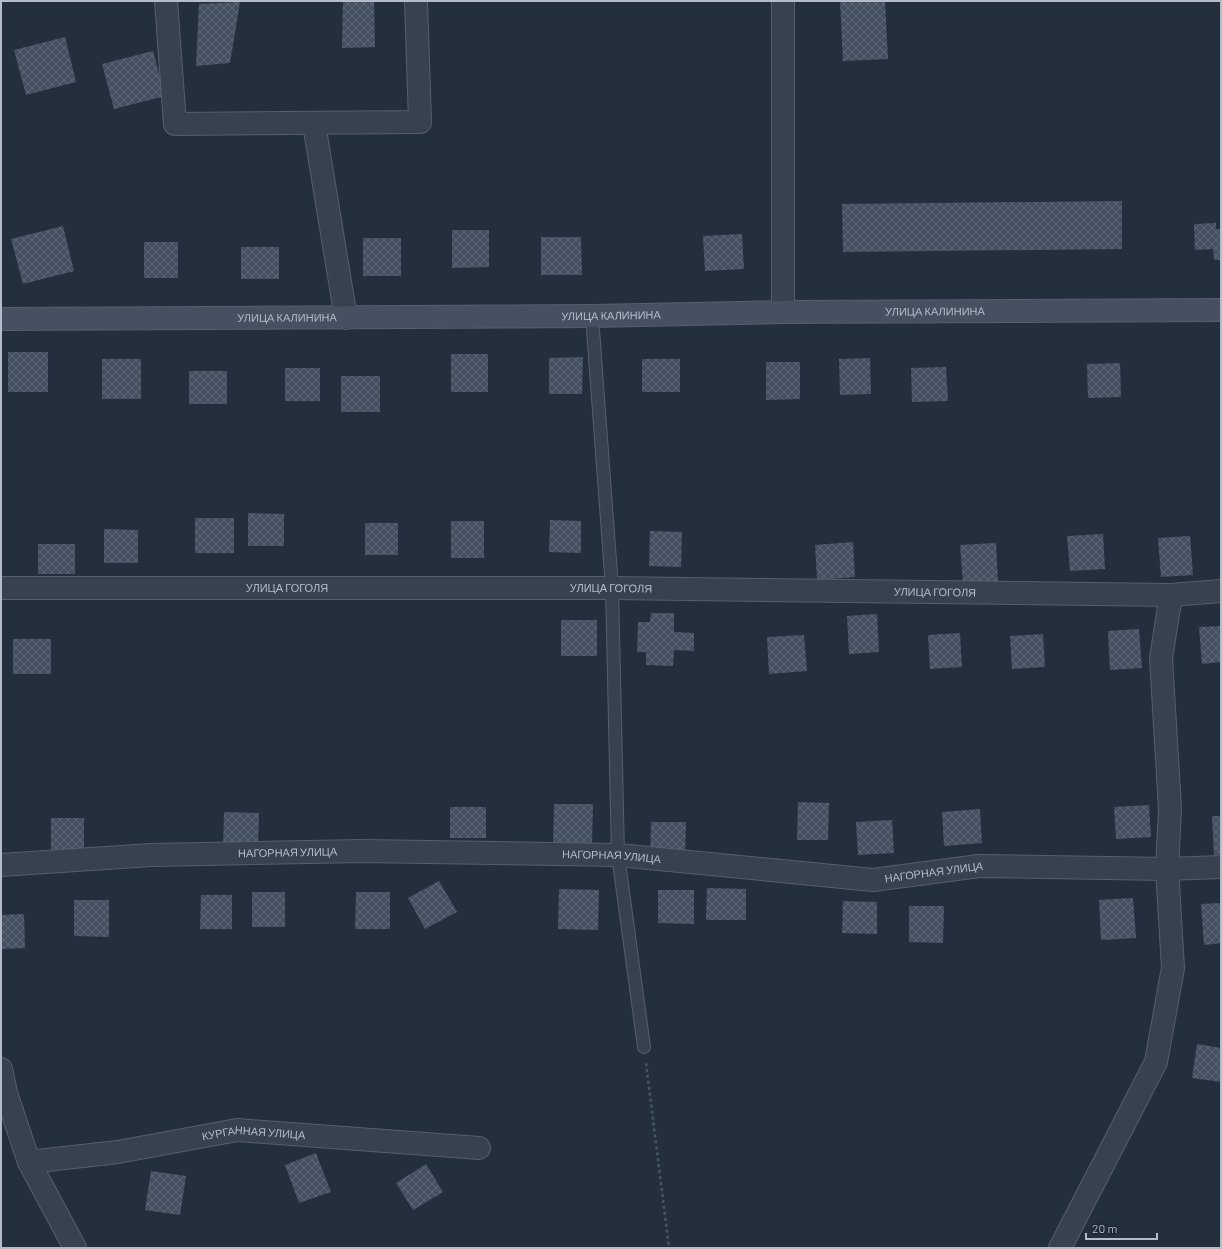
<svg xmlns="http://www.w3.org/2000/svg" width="1222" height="1249" font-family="Barlow,sans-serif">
<defs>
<pattern id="building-cross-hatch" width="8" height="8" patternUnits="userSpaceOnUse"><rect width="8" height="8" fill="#455162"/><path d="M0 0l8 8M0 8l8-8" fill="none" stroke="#5d6877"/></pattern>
</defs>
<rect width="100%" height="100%" fill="#242f3e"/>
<path fill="url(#building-cross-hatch)" d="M343 1H374L375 47 342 48Z
M840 1H885L888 59 843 61Z
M240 2 230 63 196 66 199 4Z
M65 37 76 82 26 95 14 50Z
M153 51 165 96 114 109 102 64Z
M1122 201V249L843 252 842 204Z
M1216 223V229H1221V260H1214L1213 249 1195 250 1194 224Z
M63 226 74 271 23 284 11 239Z
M452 230H489V267L452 268Z
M742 234 744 269 705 271 703 236Z
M541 237H581L582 275H541Z
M363 238H401V276H363Z
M144 242H178V278H144Z
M241 247H279V279H241Z
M8 352H48V392H8Z
M451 354H488V392H451Z
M583 357 582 394H549V358Z
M870 358 871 394 840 395 839 359Z
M102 359H141V399H102Z
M642 359H680V392H642Z
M766 362H800V399L766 400Z
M1120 363 1121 397 1088 398 1087 364Z
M946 367 948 401 912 402 911 368Z
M285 368H320V401H285Z
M189 371H227V404H189Z
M341 376H380V412H341Z
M248 513 284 514V546H248Z
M195 518H234V553H195Z
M550 520 581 521V553L549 552Z
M451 521H484V558H451Z
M365 523H398V555H365Z
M104 529 138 530V563H104Z
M650 531 682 532 681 567 649 566Z
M1103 534 1105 569 1070 571 1067 536Z
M1190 536 1193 575 1161 577 1158 538Z
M853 542 855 577 817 580 815 545Z
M996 543 998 581 963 583 960 545Z
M38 544H75V574H38Z
M651 613H674V632L694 633V651L674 650 673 666 646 665V652H637L638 622H650Z
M877 614 879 652 849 654 847 616Z
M561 620H597V656H561Z
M1221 626V662L1202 664 1199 627Z
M1139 629 1142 668 1110 670 1108 631Z
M960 633 962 667 930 669 928 635Z
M1043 634 1045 667 1012 669 1010 636Z
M804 635 807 671 769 674 767 637Z
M13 639H51V674H13Z
M798 802 829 803 828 840H797Z
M554 804H593L592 844H553Z
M1149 805 1151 837 1116 839 1114 807Z
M450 807H486V838H450Z
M980 809 982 843 944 846 942 812Z
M224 812 259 813 258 848H223Z
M1212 816H1221V854L1214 855Z
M51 818H84V851H51Z
M892 820 894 853 858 855 856 822Z
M651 822H686L685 860 650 859Z
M439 881 457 912 425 929 408 898Z
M707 888 746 889V920H706Z
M559 889 599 890 598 930 558 929Z
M658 890H694V924L658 923Z
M252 892H285V927H252Z
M356 892H390V929H355Z
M201 895H232V929H200Z
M1133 898 1136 938 1101 940 1099 900Z
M74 900H109V937L74 936Z
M843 901 877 902V934L842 933Z
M1221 903V943L1204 945 1201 904Z
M909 906H944L943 943 909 942Z
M24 914 25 948 1 949V915Z
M1197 1044 1221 1048V1082L1192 1078Z
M316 1153 331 1192 299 1203 285 1165Z
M426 1164 443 1192 413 1210 396 1183Z
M151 1171 186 1176 180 1215 145 1210Z"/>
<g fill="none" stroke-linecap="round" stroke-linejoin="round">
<defs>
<path id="lane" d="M592 316 612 588 618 855 644 1047"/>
<g id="street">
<path d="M166 1 175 124 420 122 416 1"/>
<path d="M314 124 346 318"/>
<path d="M783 312V1"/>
<path id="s1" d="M1 588H612L1171 595 1221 591"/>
<path id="s2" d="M1 865 151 855 362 851 618 855 873 880 979 866 1167 869 1221 867"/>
<path d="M1 1069 6 1093 29 1162 75 1248"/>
<path id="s3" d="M29 1162 118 1152 237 1130 479 1148"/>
<path d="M1060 1248 1156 1062 1173 968 1167 869 1170 809 1161 658 1171 595"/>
</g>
<g id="secondary">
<path id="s4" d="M1 319 592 316 783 312 1221 310"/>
</g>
</defs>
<use href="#lane" stroke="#565f6c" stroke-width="14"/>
<use href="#street" stroke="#565f6c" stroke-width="24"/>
<use href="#secondary" stroke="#565f6c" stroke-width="24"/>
<path stroke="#44595c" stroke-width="2.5" stroke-dasharray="3 3" stroke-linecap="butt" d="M646 1063 669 1248"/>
<use href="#lane" stroke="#38414e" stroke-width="12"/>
<use href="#street" stroke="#38414e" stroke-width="22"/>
<use href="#secondary" stroke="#465061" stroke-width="22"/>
</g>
<g text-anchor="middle" stroke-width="4" stroke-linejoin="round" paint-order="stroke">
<g font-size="11" fill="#b4bcc9" stroke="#1d2633">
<text dy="4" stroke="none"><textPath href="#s4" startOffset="934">УЛИЦА КАЛИНИНА</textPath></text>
<text dy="4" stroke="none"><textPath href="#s4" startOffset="610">УЛИЦА КАЛИНИНА</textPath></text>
<text dy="4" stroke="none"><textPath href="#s4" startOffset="286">УЛИЦА КАЛИНИНА</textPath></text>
<text dy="4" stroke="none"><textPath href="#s1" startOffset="286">УЛИЦА ГОГОЛЯ</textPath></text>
<text dy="4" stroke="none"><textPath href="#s1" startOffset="610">УЛИЦА ГОГОЛЯ</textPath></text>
<text dy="4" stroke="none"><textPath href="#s1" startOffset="934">УЛИЦА ГОГОЛЯ</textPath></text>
<text dy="4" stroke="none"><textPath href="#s2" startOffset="287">НАГОРНАЯ УЛИЦА</textPath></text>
<text dy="4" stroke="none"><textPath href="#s2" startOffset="611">НАГОРНАЯ УЛИЦА</textPath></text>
<text dy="4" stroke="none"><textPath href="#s2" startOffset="935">НАГОРНАЯ УЛИЦА</textPath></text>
<text dy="4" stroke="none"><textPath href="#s3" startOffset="227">КУРГАННАЯ УЛИЦА</textPath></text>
</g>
</g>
<rect width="1222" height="1249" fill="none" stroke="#b4bcc9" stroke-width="4"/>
<path d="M1086 1233v6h71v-6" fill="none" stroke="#b4bcc9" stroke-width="2"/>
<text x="1092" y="1233" font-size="12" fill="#b4bcc9" stroke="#1d2633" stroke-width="3" paint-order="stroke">20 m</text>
</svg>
